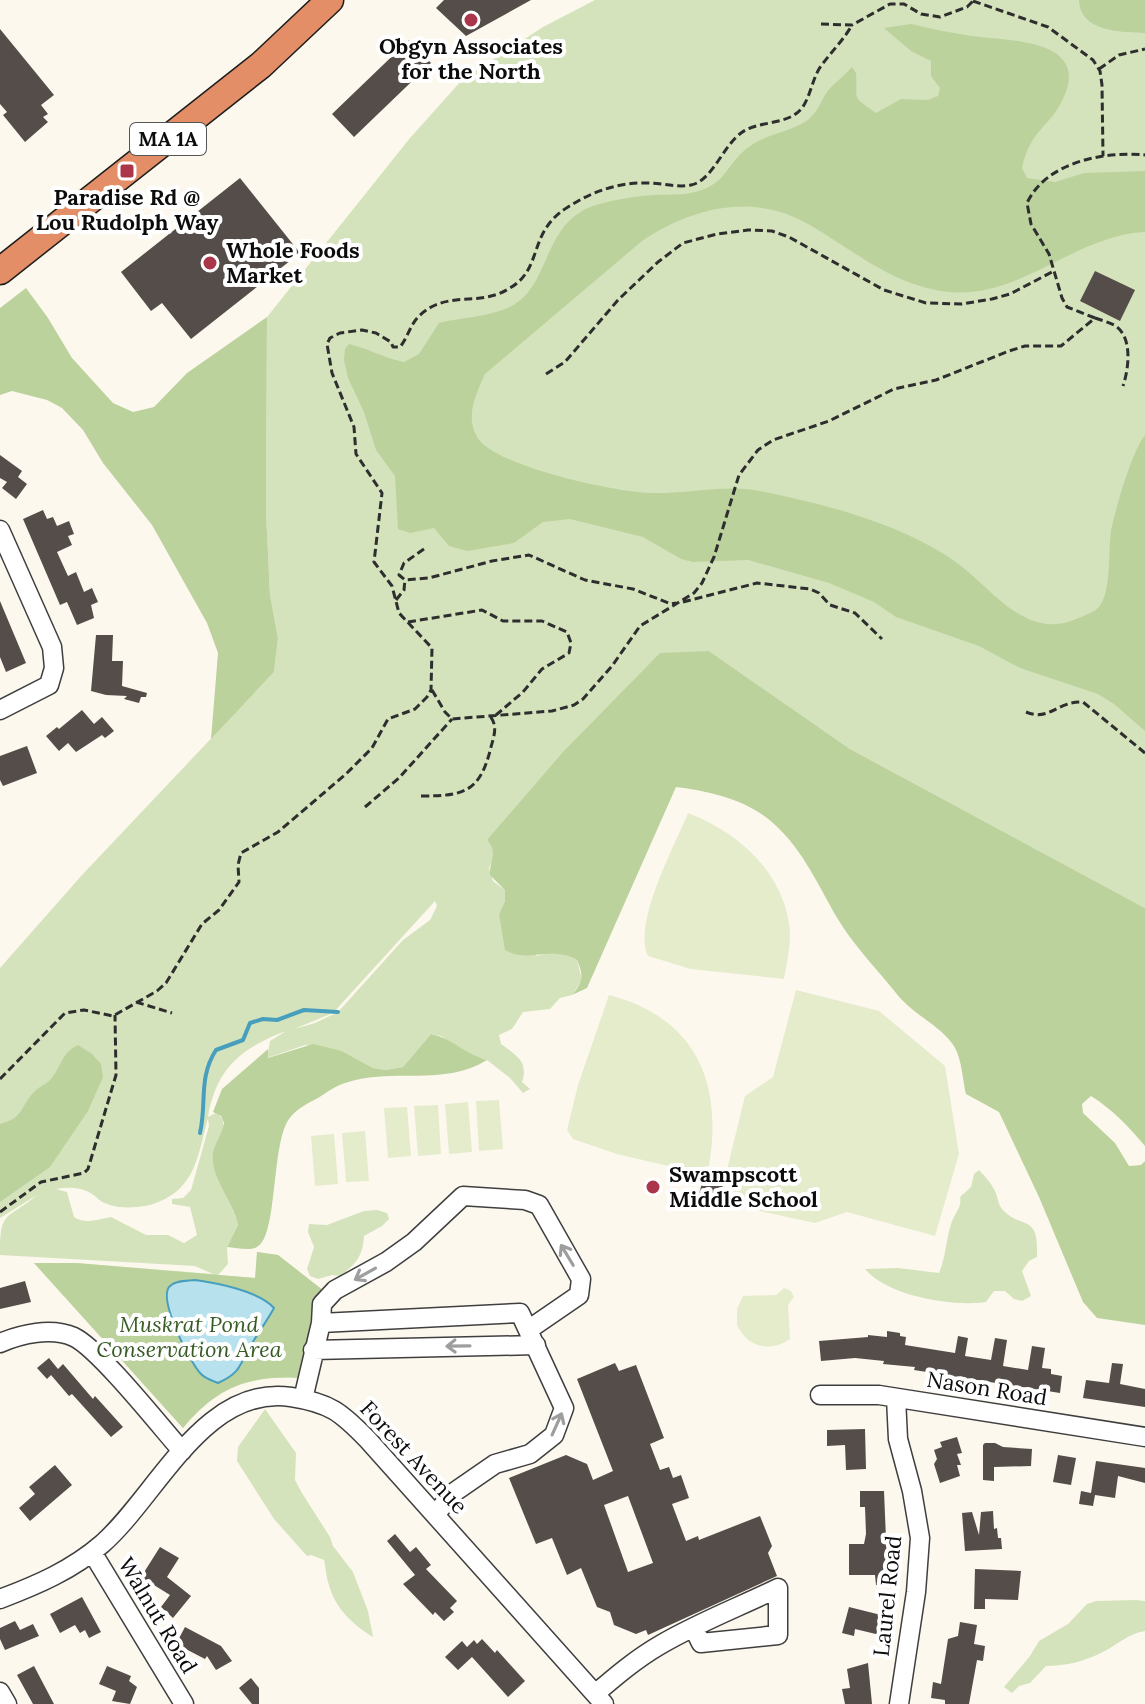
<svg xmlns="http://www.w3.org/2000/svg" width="1145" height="1704" font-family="Lora,serif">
<rect width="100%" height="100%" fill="#fdf8ee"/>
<path fill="#d5e3bc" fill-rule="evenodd" d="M595 0H1145V908L850 749 709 651 493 845 494 857 489 868 493 881 505 890V901L499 914 537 956C552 951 563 953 577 960L582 980 572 995 560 998 550 1009 523 1012 512 1029 499 1035 501 1044C516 1055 529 1062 522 1082L530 1089 523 1093 510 1078 487 1060 472 1057 441 1036 431 1034 403 1067 386 1070 373 1068 342 1051 305 1045 267 1058 270 1041 286 1031C241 1048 216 1069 208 1117L216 1113C233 1123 215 1143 214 1159 212 1178 233 1204 238 1225L227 1247 228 1264 218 1275 256 1278 257 1252 278 1255 324 1291 311 1320 299 1378C248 1375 216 1388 183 1428L34 1263H76L213 1274 195 1266 0 1255C0 1209 6 1221 37 1195L0 1218V968L82 875 274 672 278 638 270 595 266 512 267 317 410 138 462 80 543 27ZM435 901 437 906 430 920 403 940 338 1012 315 1023 294 1029 333 1013ZM208 1118 209 1126 191 1190 183 1198 172 1199V1204L190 1207 197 1235 184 1243 168 1235H146L111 1217C98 1219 86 1225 74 1217L67 1192 56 1189C68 1187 81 1187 92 1194 97 1197 100 1202 107 1204 119 1209 137 1208 150 1205 196 1191 197 1158 208 1118Z
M979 1170C985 1176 991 1183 995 1191 998 1197 998 1204 1002 1209 1022 1231 1039 1212 1037 1257L1029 1261 1022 1271 1031 1296 1022 1301 1014 1299 1005 1291H994L986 1302C953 1307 887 1296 865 1269L898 1268 939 1273C946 1257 946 1238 952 1221 956 1212 962 1206 960 1197L971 1187 974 1174Z
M377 1210 387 1213 389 1219 382 1226 364 1236C363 1256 356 1264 340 1276L332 1275 318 1279 310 1276 307 1269 314 1247 308 1232 309 1224 327 1225 364 1211Z
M265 1409 296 1453 295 1480 302 1493 330 1537 333 1546 353 1572 368 1611 373 1637C353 1625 335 1608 329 1585 326 1577 326 1568 324 1560L311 1555 307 1556 274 1519 237 1461 238 1447Z
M1136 1600 1145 1601V1631C1129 1633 1117 1645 1103 1652 1085 1661 1066 1666 1046 1666L1030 1683 1019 1686 1012 1693 1004 1687 1030 1656 1039 1641 1068 1624 1087 1604 1096 1601Z"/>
<path fill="#bcd29d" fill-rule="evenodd" d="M1079 0H1145V33C1121 32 1080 32 1079 0Z
M911 24C931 29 952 33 972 36 1007 41 1092 38 1063 99 1049 128 1030 130 1022 168L1027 178 1055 182 1084 173 1145 171V232C1075 235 1021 299 949 292 893 286 855 251 808 224 752 192 692 208 642 241L485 374C476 394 465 416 477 437 493 466 618 493 652 493 689 494 724 484 760 491 822 503 901 524 953 560 988 583 1021 638 1071 621 1078 618 1093 613 1098 608 1112 594 1108 550 1111 531 1115 510 1132 451 1145 435V731L1114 704 1098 694 1020 668 979 646 896 617 874 602 829 583 766 565 748 560 693 562 681 559 643 537 570 519 543 522 514 543 467 551 449 546 434 528 410 533 398 529 395 476 376 450 364 412 348 378 344 360 345 349 349 344C369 349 384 358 404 362L419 354 439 323C463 317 494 317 515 304 548 283 544 233 582 211 597 202 635 196 653 195 667 194 682 196 695 192 726 184 724 168 745 150 762 135 786 133 805 122 819 113 820 100 830 88 837 81 845 75 852 67L856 73C858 101 850 95 876 113L901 99 928 100 938 96 940 88 931 76V61L911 51 884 28Z
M26 288 48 318 72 358 113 403 133 412 154 407 187 373 267 317 266 512 270 595 278 638 274 672 211 739 218 653 207 623 152 525 103 463 83 430 62 408 47 400 12 391 0 395V308Z
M709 651 850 749 1145 908V1146C1129 1127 1112 1109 1091 1096L1082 1104 1083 1113 1115 1143 1129 1166 1141 1165 1145 1161V1325L1097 1318 1083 1302 1039 1197 999 1112 966 1094C962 1077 962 1055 951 1042 936 1023 911 1013 896 993 877 969 852 944 836 916 816 881 800 844 767 818 741 798 707 791 676 787L587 988 572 995C583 982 584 976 577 960 548 945 530 964 505 950L499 914 505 901V890L490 875C489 861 499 853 487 840L563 752 660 653Z
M431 1034C452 1038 466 1055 487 1060 445 1087 391 1067 345 1083 335 1086 326 1093 318 1098 308 1103 296 1109 289 1119 271 1144 278 1237 257 1247 249 1251 237 1248 227 1247L238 1225C233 1201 210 1178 213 1153 215 1143 222 1134 224 1123L221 1116 213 1112 222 1089 268 1049V1058L313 1044 342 1051 373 1068 386 1070 403 1067Z
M78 1045 92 1054 101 1064 103 1077 88 1111 50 1167 0 1202V1124C24 1118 20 1106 35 1091 40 1086 47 1084 51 1079 61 1067 62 1052 78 1045Z
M257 1252 278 1255 324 1291 311 1320 299 1378C248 1375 216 1388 183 1428L34 1263H76L255 1278ZM195 1280 239 1289 270 1303 271 1314 251 1344 241 1367 218 1383 202 1376 177 1330 168 1308 166 1297 173 1284Z"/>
<path fill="#e5eccc" d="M688 813C737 832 780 869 789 923 792 942 787 962 784 979L691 969 648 956C632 924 675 845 688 813Z
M796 990 879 1011 945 1066 959 1154 935 1236 847 1212 815 1223 742 1207 725 1178 745 1096 773 1077Z
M609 995C696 1018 723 1082 709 1166L685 1170 617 1154 573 1139 567 1130 578 1085Z
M499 1100 503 1149 479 1151 476 1101Z
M468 1102 472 1152 449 1154 445 1104Z
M438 1105 441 1154 418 1156 414 1106Z
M407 1107 411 1156 388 1158 384 1108Z
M365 1131 369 1181 346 1182 342 1133Z
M334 1134 338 1184 315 1186 311 1136Z
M784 1288 791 1291 794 1297 788 1305 790 1339C770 1353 747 1347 737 1325V1309L743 1296 776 1295Z"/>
<path fill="#b8e1ee" stroke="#489ebd" stroke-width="2" d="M195 1280C217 1283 259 1291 274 1308 268 1319 261 1329 254 1340 239 1361 245 1371 218 1383 213 1381 206 1379 201 1374 190 1363 157 1298 170 1286 176 1280 187 1281 195 1280Z"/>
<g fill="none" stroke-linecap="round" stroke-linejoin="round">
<path stroke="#489ebd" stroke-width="4" d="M200 1133C207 1103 198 1078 216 1050L243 1040 250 1023 263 1019 277 1020 304 1010 338 1012"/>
</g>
<path fill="#544d4a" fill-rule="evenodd" d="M444 0H531L466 36 436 8Z
M0 29 54 95 41 105 48 114 43 117 48 122 25 142 3 115 7 112 0 104Z
M409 40 431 63 354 137 332 114Z
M240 178 300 253 191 339 162 303 151 311 121 272Z
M1095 271 1135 290 1120 321 1080 301Z
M0 455 22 471 18 477 27 484 16 499 2 488 7 482 0 478Z
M43 510 47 519 53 517 57 526 69 521 74 534 68 536 72 545 57 552 68 576 76 572 84 592 92 588 98 602 91 605 94 618 77 625 67 602 60 605 23 519Z
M0 601 26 663 6 672 0 657Z
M96 635H113L112 661H123L122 686 147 693 146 697H141L139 703 124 699 127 696 106 695 91 691Z
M82 710 94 724 102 717 114 731 105 738 102 735 76 752 68 743 59 751 46 736 57 727 59 729Z
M27 746 37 773 3 786 0 780V756Z
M710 1175 725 1178 722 1188 728 1190 724 1205 698 1198 702 1183 708 1185Z
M25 1281 31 1302 0 1309V1288Z
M887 1331 900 1333V1336L906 1337 905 1345 955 1353 958 1336 968 1338 965 1356 991 1360 995 1338 1007 1340 1003 1366 1028 1370 1032 1346 1045 1348 1042 1368 1051 1369V1374L1062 1376 1060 1393 914 1370 915 1367 883 1364 884 1361 855 1358 821 1361 819 1341 868 1337V1335L887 1337Z
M49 1358 58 1369 63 1364 93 1399 95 1396 123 1427 111 1437 72 1394 69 1396 51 1375 47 1379 37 1368Z
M615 1363 619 1371 636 1365 664 1438 650 1444 660 1470 669 1467 673 1478 681 1475 689 1498 672 1504 686 1541 698 1536 699 1540 760 1516 772 1546 768 1553 777 1576 648 1635 646 1630 636 1634 614 1625 610 1612 597 1607 581 1568 567 1575 552 1538 536 1544 509 1478 566 1455 587 1464 593 1480 613 1471 577 1379ZM628 1496 653 1563 628 1572 604 1505Z
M1112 1363 1123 1364 1120 1384 1145 1389V1407L1083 1398 1086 1380 1109 1383Z
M865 1429 866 1469 846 1470 845 1445 827 1446V1430Z
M957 1437 962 1453 957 1454 961 1465H957L960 1476 940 1483 934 1464 937 1459 934 1450 942 1447 940 1442Z
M985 1443H995L1003 1447 1032 1449 1031 1466 994 1467V1481L983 1480V1445Z
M1058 1455 1076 1458 1071 1485 1053 1482Z
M1096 1461 1145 1468V1483L1118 1476 1115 1498 1095 1495 1093 1506 1079 1504 1081 1491 1091 1493Z
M55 1465 72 1485 30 1521 19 1508 35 1494 29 1487Z
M860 1491H884L888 1587 876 1585 875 1575H849V1544H864L866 1534 865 1507H860Z
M993 1511 994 1529 997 1528 998 1538H1001L1002 1549 965 1551 962 1513 972 1512 979 1535 981 1512Z
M395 1534 410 1552 416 1547 431 1565 426 1569 457 1601 450 1608 454 1612 444 1621 435 1612 433 1615 403 1584 415 1575 387 1541Z
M160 1547 179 1558 167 1577 191 1596 173 1618 161 1607 170 1595 141 1577Z
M975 1569 1021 1571 1018 1600 985 1599V1609H974Z
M82 1597 101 1632 89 1638 85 1630 80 1633 75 1625 60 1633 50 1614Z
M849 1607 885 1616 880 1635 855 1629 854 1636 842 1633Z
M15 1621 20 1630 33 1624 39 1636 5 1650 0 1639V1628Z
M960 1622 977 1625 974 1644 985 1646 983 1661 977 1660 969 1704H945V1700L931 1698 933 1682 941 1684 948 1639 958 1636Z
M185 1627 221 1646 232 1661 216 1670 207 1656 205 1659 176 1644Z
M482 1639 495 1653 497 1650 525 1681 508 1697 472 1657 458 1670 445 1657 462 1641 467 1647 474 1640 477 1644Z
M868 1663 872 1704H845L842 1689 850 1688 847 1669Z
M34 1666 54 1704H33L17 1675Z
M107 1666 131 1676 129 1681 137 1687 130 1704 112 1701 116 1691 99 1684Z
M251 1678 259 1688V1704H252L239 1688Z"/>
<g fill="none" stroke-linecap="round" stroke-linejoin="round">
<defs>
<path id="minor" d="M0 530 52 647 54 668 49 685 0 710
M321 1323 520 1313 564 1408 554 1435 530 1454 495 1464 453 1493 435 1515
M0 1343C21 1334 51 1327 74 1337 99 1349 160 1426 182 1451
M313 1350 536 1345
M820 1395H879L1145 1437
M896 1398 898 1439 912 1491 920 1538 916 1592 899 1704
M303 1399 321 1323 322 1304 335 1290 386 1262 414 1242 463 1196 525 1200 539 1205 581 1279 579 1295 528 1330
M92 1552 184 1704
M0 1599C37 1585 72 1570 102 1544 157 1496 204 1384 291 1397 330 1403 341 1412 368 1440L604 1704
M0 1692 7 1704
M595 1694C616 1676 636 1659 660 1645 697 1623 739 1607 778 1588V1635L701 1643 694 1629"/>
<path id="highway" d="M0 271 261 65 330 0"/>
</defs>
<use href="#minor" stroke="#3f3f3f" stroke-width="21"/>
<use href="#highway" stroke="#1d1d1d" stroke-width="29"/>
<path stroke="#2e2e2e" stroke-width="3" stroke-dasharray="8 4" stroke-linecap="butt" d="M973 1 1048 27 1093 60 1100 71 1102 85 1103 156
M821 24 852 25 890 4H904L921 14 940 17 967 7 974 0
M1099 69 1119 55 1145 49
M1095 318 1067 307 1062 298 1049 254 1031 224 1027 203C1046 162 1104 151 1145 155
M546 374 565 362 618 300 658 262 683 243 717 234 748 230 772 231 789 237 884 290 926 303 962 304 992 299 1010 294 1054 271
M424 549 404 563 399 575 405 580 429 578 492 561 529 555 585 580 633 589 671 604 676 603
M396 600 404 590 405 579
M683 602 757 583 810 589 819 593 830 605 855 613 882 639
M408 622 482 610 503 621H542L567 632 571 643 569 653 542 669 523 692 496 715
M432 690 445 712 452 719 552 711 574 705 583 699 612 666 640 626 694 593 702 583 714 557 739 475 758 450 773 440 829 421 894 389 936 380 1009 351 1025 346H1061L1095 318C1101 320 1108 322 1114 325 1133 336 1129 368 1123 386
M1026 712C1049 722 1057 701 1083 702L1145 753
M421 796C465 796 480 792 491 747 494 736 498 726 490 716
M365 807 399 778 452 719
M136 1002 172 1013
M0 1079 65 1013 84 1010 113 1016 157 991 166 983 202 924 219 910 239 882 238 865 241 853 278 832 346 774 372 748 388 719 415 709 427 697 431 690 432 648 399 613 392 586 374 562 382 493 356 454 354 427 332 373 327 344 330 338 340 333 362 330 376 333 391 342 393 347H400C408 337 410 325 419 316 447 289 479 308 510 288 544 268 527 232 568 207 593 191 619 182 649 183 663 183 677 188 691 185 712 181 723 146 741 133 758 120 788 126 802 108 810 97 812 81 819 69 829 54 843 41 852 25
M0 1212 41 1182 84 1173 88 1169 116 1075 115 1015"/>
<use href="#minor" stroke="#fff" stroke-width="18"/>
<use href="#highway" stroke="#e38e66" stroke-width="26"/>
</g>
<defs><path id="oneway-shaft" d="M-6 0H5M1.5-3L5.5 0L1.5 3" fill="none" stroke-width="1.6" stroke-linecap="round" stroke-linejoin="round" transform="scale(2)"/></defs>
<g stroke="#9e9e9e">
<use href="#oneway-shaft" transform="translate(567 1255) rotate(-121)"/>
<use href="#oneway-shaft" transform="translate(365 1274) rotate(151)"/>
<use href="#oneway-shaft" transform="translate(458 1346) rotate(179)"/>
<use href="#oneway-shaft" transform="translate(557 1424) rotate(-66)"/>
</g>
<g fill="#ab354b" stroke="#fff" stroke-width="3">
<circle cx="471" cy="20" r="8"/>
<rect x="119" y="163" width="16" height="16" rx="4"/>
<circle cx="210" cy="263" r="8"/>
<circle cx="653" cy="1187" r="8"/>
</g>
<g text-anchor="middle" stroke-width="8" stroke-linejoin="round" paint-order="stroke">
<rect fill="#fff" stroke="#555" stroke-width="2" x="130" y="123" width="76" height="32" rx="6"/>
<g font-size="20" font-weight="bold" fill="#0c0c0c">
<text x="168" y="146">MA 1A</text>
</g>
<g font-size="22" font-weight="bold" fill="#0c0c0c" stroke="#fff">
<text x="471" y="54">Obgyn Associates<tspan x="471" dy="25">for the North</tspan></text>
<text x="127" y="205">Paradise Rd @<tspan x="127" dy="25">Lou Rudolph Way</tspan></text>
<text x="226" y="258" text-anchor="start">Whole Foods<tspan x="226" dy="25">Market</tspan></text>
<text x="669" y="1182" text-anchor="start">Swampscott<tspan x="669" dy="25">Middle School</tspan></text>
</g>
<g font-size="22" font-style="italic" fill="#385c25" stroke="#fff">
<text x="189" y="1332">Muskrat Pond<tspan x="189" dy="25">Conservation Area</tspan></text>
</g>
<g font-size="22" fill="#0c0c0c" stroke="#fff">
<text transform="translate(987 1388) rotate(9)" y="8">Nason Road</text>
<text transform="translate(414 1457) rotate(47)" y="8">Forest Avenue</text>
<text transform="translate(887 1596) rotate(-84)" y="8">Laurel Road</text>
<text transform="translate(158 1615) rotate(59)" y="8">Walnut Road</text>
</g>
</g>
</svg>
